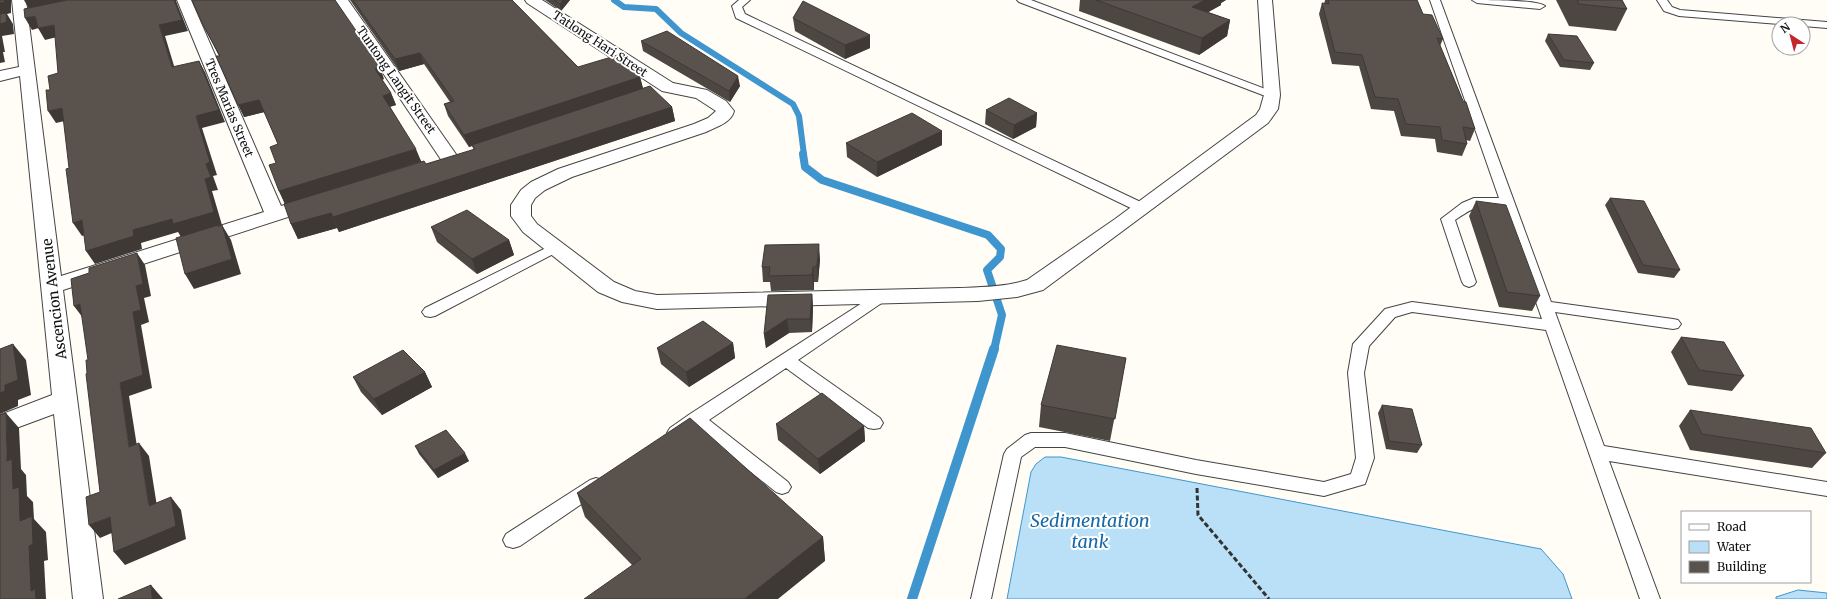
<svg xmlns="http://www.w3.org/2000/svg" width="1827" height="599" font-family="Merriweather,serif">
<rect width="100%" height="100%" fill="#fffdf5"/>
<path fill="#b9e0f7" stroke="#3f96cf" d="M1045 457H1061L1541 549 1563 574 1572 599H1007L1031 472 1036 464Z
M1798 590 1827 593V599H1776V597Z"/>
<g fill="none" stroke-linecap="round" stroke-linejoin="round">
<path stroke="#3f96cf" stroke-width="6" d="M614 0 624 7 656 9 681 33 793 104 799 116 804 155"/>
<path stroke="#3f96cf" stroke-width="8" d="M803 154 805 167 822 180 988 235 1001 249 1000 257 987 270 1002 315 994 350"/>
<path stroke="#3f96cf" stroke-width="10" d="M912 599 994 349"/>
<defs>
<path id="lane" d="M739 0H750L742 7 745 14 1147 205 1149 208 1147 211H1137L736 18 732 6Z
M1017 0H1031L1276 93 1278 95 1272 98 1268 97 1019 2Z
M1430 0H1440L1551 302 1673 319 1678 320 1681 324 1678 328 1673 329 1555 312 1604 446 1827 482V496L1609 461 1660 599H1640L1546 330 1412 312 1395 317 1369 346 1364 373 1374 458 1365 484 1324 496 1196 474 1065 447H1035L1021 457 991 599H971L1004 454 1007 449 1025 435 1031 433H1065L1196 460 1324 482 1351 474 1356 458 1348 373 1353 344 1385 309 1412 302 1542 319 1502 206C1477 205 1476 206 1455 220L1476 282 1474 285 1469 287 1464 285 1462 282 1441 219 1462 203 1474 198H1499Z
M1472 0C1485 0 1538 0 1545 6L1540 9 1477 3Z
M1657 0H1667L1672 7 1680 10 1827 22V28L1803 26V24H1779L1679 16 1664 11Z
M554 244 559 245 561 248 559 251 435 316 430 317 425 316 422 312 425 308Z
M881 292 886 294 888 297 886 300 798 360 880 418 883 423 880 428 874 429 868 428 786 368 709 420 788 482 791 487 788 492 782 494 776 492 696 428C687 434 681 441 670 438L667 433 670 428 690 414 876 294Z
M596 478 602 480 605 485 602 490 520 546 513 548 506 546 503 540 506 534 590 480Z"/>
<path id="street" d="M12 0H26L61 276 264 212 177 0H191L281 206 315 196 322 198 325 202 322 206 63 290 103 599H73L54 414 0 434V415L52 395 20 76 0 81V71L19 67Z
M334 0H348L460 160 458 164 451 166 444 164Z
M525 0H542L673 83 707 90 726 101 734 111C731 123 716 127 706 132L572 177 545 190 535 198 531 205V216L537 224 614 282 635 291 657 295 959 288C982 287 1005 287 1027 280L1115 219 1256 115 1260 109 1264 95 1258 0H1272L1280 95 1278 109 1268 123 1043 290 1017 297 978 301 657 309 622 302 598 292 523 232 511 216V205L521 190 531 182 558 169 694 124 708 118 716 111 696 98 662 91 527 3Z"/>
</defs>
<use href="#lane" stroke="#444" stroke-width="2"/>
<use href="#street" stroke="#444" stroke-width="2"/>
<path stroke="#333" stroke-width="3" stroke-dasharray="5 2.5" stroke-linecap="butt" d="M1197 488 1198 515 1269 599"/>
<use href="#lane" fill="#fff" fill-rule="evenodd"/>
<use href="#street" fill="#fff" fill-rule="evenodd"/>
</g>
<path fill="#4d4742" d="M350 0H512L578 67 640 77 643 88 672 107 675 121 339 232 337 228 298 239 291 224 285 204 279 191 276 163 278 144 264 112 244 117 219 56 203 25 384 79 382 80 391 93 396 105 390 107 421 161 426 164 474 150 472 146 469 147 448 116 444 104 450 102 424 64 399 71Z
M545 0H570L561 11Z
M1080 0H1226L1221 3V5L1208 12 1230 20 1227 36 1199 55 1079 11Z
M1325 0H1417L1423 14 1443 39 1440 46 1475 129 1470 141 1466 140 1467 144 1462 156 1437 152 1435 139 1401 136 1394 111 1371 109 1359 66 1332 64 1319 14 1322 3 1324 4Z
M1556 0H1622L1627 9 1616 31 1569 26Z
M793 18 870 48 845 59 795 31Z
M1548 34 1594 63 1590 70 1560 67 1545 41Z
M641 41 740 86 730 102 643 51Z
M986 110 1037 113 1036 127 1013 139 985 124Z
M942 131V145L877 177 847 157 846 143Z
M1610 198 1680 270 1674 278 1638 273 1605 205Z
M1476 201 1540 296 1532 311 1499 307 1469 216Z
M431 227 509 240 514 255 477 274 437 242Z
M820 259 818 282H814V290L771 291 770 282H763L762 267Z
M812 294 813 307 812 332 789 333 766 348 764 334Z
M1681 337 1744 376 1732 391 1688 385 1671 352Z
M733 343 735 358 689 387 661 364 657 348Z
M1126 358 1110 441 1039 427 1041 405Z
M425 372 432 387 382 415 361 392 353 377Z
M1382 405 1422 445 1417 453 1386 449 1378 413Z
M1690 410 1826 453 1812 468 1690 450 1679 426Z
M776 424 864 426 865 441 820 474 778 440Z
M415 446 469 461 438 478 419 454Z
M577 493 823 537 825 561 632 565 585 517Z"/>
<path fill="#3f3936" d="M4 0H11V13L7 14 13 24 14 34 2 36 5 52H3L5 62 0 63V3Z
M24 0H71L29 9Z
M174 0H176V1L188 31 165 36 178 79 172 67 159 25Z
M563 0H570L561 11 560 4Z
M1205 0H1226L1221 3V5L1189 23 1192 7Z
M35 16 42 27 32 30 25 18Z
M1230 20 1227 36 1199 55 1202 38Z
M54 25 61 36 45 40 38 28Z
M870 35V48L845 59V45Z
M420 53 424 64 399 71 395 59Z
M199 61 205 72 225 122 202 128 217 175 213 176 218 190 212 191 222 225 218 226 226 240 181 237 178 232 141 243 142 249 95 264 86 251 133 230 205 179 206 164 196 116Z
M379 64 384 79 379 80 375 69Z
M738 76 740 86 730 102 729 91Z
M640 77 643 89 469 147 464 135Z
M391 93 396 105 388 107 383 96Z
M259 100 265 112 244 117 238 105Z
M672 107 675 121 339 232 333 217Z
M62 108 69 120 56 123 48 111Z
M1037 113 1036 127 1013 139 1014 125Z
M942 131V145L877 177V162Z
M416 149 421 161 285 204 279 191Z
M331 213 337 228 298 239 291 224Z
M82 220 91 233 82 236 73 223Z
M222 225 231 240 241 274 194 289 185 274Z
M509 240 514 255 477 274 472 259Z
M819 244 820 259 818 282 817 266Z
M137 253 145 265 151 296 144 298 149 322 141 325 152 388 129 396 139 459 129 447 120 383 133 312Z
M813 267 814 282V290L812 275Z
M812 294 813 307 812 332 810 319Z
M80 304 83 318 74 306Z
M787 319 789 333 766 348 764 334Z
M733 343 735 358 689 387 686 372Z
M13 344 26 360 31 395 18 400V406L0 414V393L5 385Z
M425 372 432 387 382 415 374 399Z
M6 413 19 428 21 469 26 475 27 496 33 502 34 519 46 532 48 560 44 561 46 599H36L31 591 20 521 7 461Z
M864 426 865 441 820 474 818 459Z
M139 443 149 456 159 519 149 506Z
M465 453 469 461 438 478 434 470Z
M171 497 181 510 186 539 125 565 114 552Z
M110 517 121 529 100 538 89 525Z
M823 537 825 561 778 599H744Z
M151 585 163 599H152Z"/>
<path fill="#5a524d" stroke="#3f3936" d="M0 0H4L5 2 0 3Z
M67 0H174L182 20 159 25 172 67 199 61 219 110 196 116 210 162 206 164 211 177 205 179 214 212 173 224 172 219 133 230 134 236 86 251 82 220 73 223 66 169 69 168 62 108 48 111 46 90H50L48 76 58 73 54 25 38 28 35 16 25 18 24 9Z
M192 0H335L379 64 380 67 375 69 391 93 383 96 416 149 279 191 269 165 276 163 270 147 278 144 259 100 238 105 216 56H220L203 25Z
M353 0H512L578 67 618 55 640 77 464 135 444 104 454 101 420 53 395 59Z
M554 0H563L560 4Z
M1096 0H1205L1192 7 1230 20 1202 38Z
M1328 0H1417L1423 14 1432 15 1443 39 1437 38 1463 101 1466 102 1475 129 1463 127 1467 144 1442 140 1440 127 1406 124 1398 99 1375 97 1362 55 1335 52 1322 3 1329 4Z
M1577 0H1622L1627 9 1579 4Z
M803 1 870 35 845 45 793 18Z
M6 13 7 22 0 24V14Z
M667 31 738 76 729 91 641 41Z
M1548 34 1577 36 1594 63 1564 60Z
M650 86 672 107 333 217 331 213 291 224 284 204 424 161 426 164 475 149 472 145Z
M1009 98 1037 113 1014 125 986 110Z
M912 113 942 131 877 162 846 143Z
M1610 198 1644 201 1680 270 1643 265Z
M1476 201 1506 205 1540 296 1507 292Z
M467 210 509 240 472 259 431 227Z
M218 225V227L222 225 232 259 185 274 176 238Z
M819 244 817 266 813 267 812 275 769 276 770 267H762L765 245Z
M137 253 143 284 136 286 141 310 133 312 143 375 120 383 129 447 139 443 149 506 171 497 176 526 114 552 110 517 89 525 86 497 100 492 86 374 87 373 86 360H88L80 304 74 306 71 279 89 273V268Z
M812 294 810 319H787L764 334 768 295Z
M703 321 733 343 686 372 657 348Z
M1681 337 1724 342 1744 376 1699 370Z
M13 344 18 380 5 385V391L0 393V349Z
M1057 345 1126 358 1115 419 1041 405Z
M403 350 425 372 374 399 353 377Z
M822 393 864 426 818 459 776 424Z
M1382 405 1412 409 1422 445 1389 441Z
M1690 410 1811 428 1826 453 1702 434Z
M6 413 7 461 12 459 13 489 19 487 20 521 32 516 33 544 29 546 31 591 35 589 36 599H0V415Z
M690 418 823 537 744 599H584L641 559 577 493Z
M446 430 465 453 434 470 415 446Z
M151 585 152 599H118Z"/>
<g text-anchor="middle" stroke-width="4" stroke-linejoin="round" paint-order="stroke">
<g font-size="12" fill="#111" stroke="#fff">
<text transform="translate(600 44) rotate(33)" y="4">Tatlong Hari Street</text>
<text transform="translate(396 80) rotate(55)" y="4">Tuntong Langit Street</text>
<text transform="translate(229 108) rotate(67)" y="4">Tres Marias Street</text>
</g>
<g font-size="14" fill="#111" stroke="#fff">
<text transform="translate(54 299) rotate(-97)" y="5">Ascencion Avenue</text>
</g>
<g font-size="18" font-style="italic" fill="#1768a6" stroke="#fff">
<text x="1090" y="527">Sedimentation<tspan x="1090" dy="21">tank</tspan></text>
</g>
</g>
<rect x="1681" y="511" width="130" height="72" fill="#ffffff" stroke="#a0a0a0"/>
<rect x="1689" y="524" width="20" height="6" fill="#ffffff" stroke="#a0a0a0"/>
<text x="1717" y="531" font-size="12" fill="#111111">Road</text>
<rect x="1689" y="541" width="20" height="12" fill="#b9e0f7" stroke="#a0a0a0"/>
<text x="1717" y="551" font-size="12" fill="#111111">Water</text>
<rect x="1689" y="561" width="20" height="12" fill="#5a524d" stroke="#a0a0a0"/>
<text x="1717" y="571" font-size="12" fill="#111111">Building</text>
<g transform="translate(1791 36) rotate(324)"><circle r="19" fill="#ffffff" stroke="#a0a0a0"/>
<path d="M0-3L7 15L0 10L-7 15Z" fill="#c4262e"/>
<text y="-6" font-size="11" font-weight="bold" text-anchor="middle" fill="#111111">N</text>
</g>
</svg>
